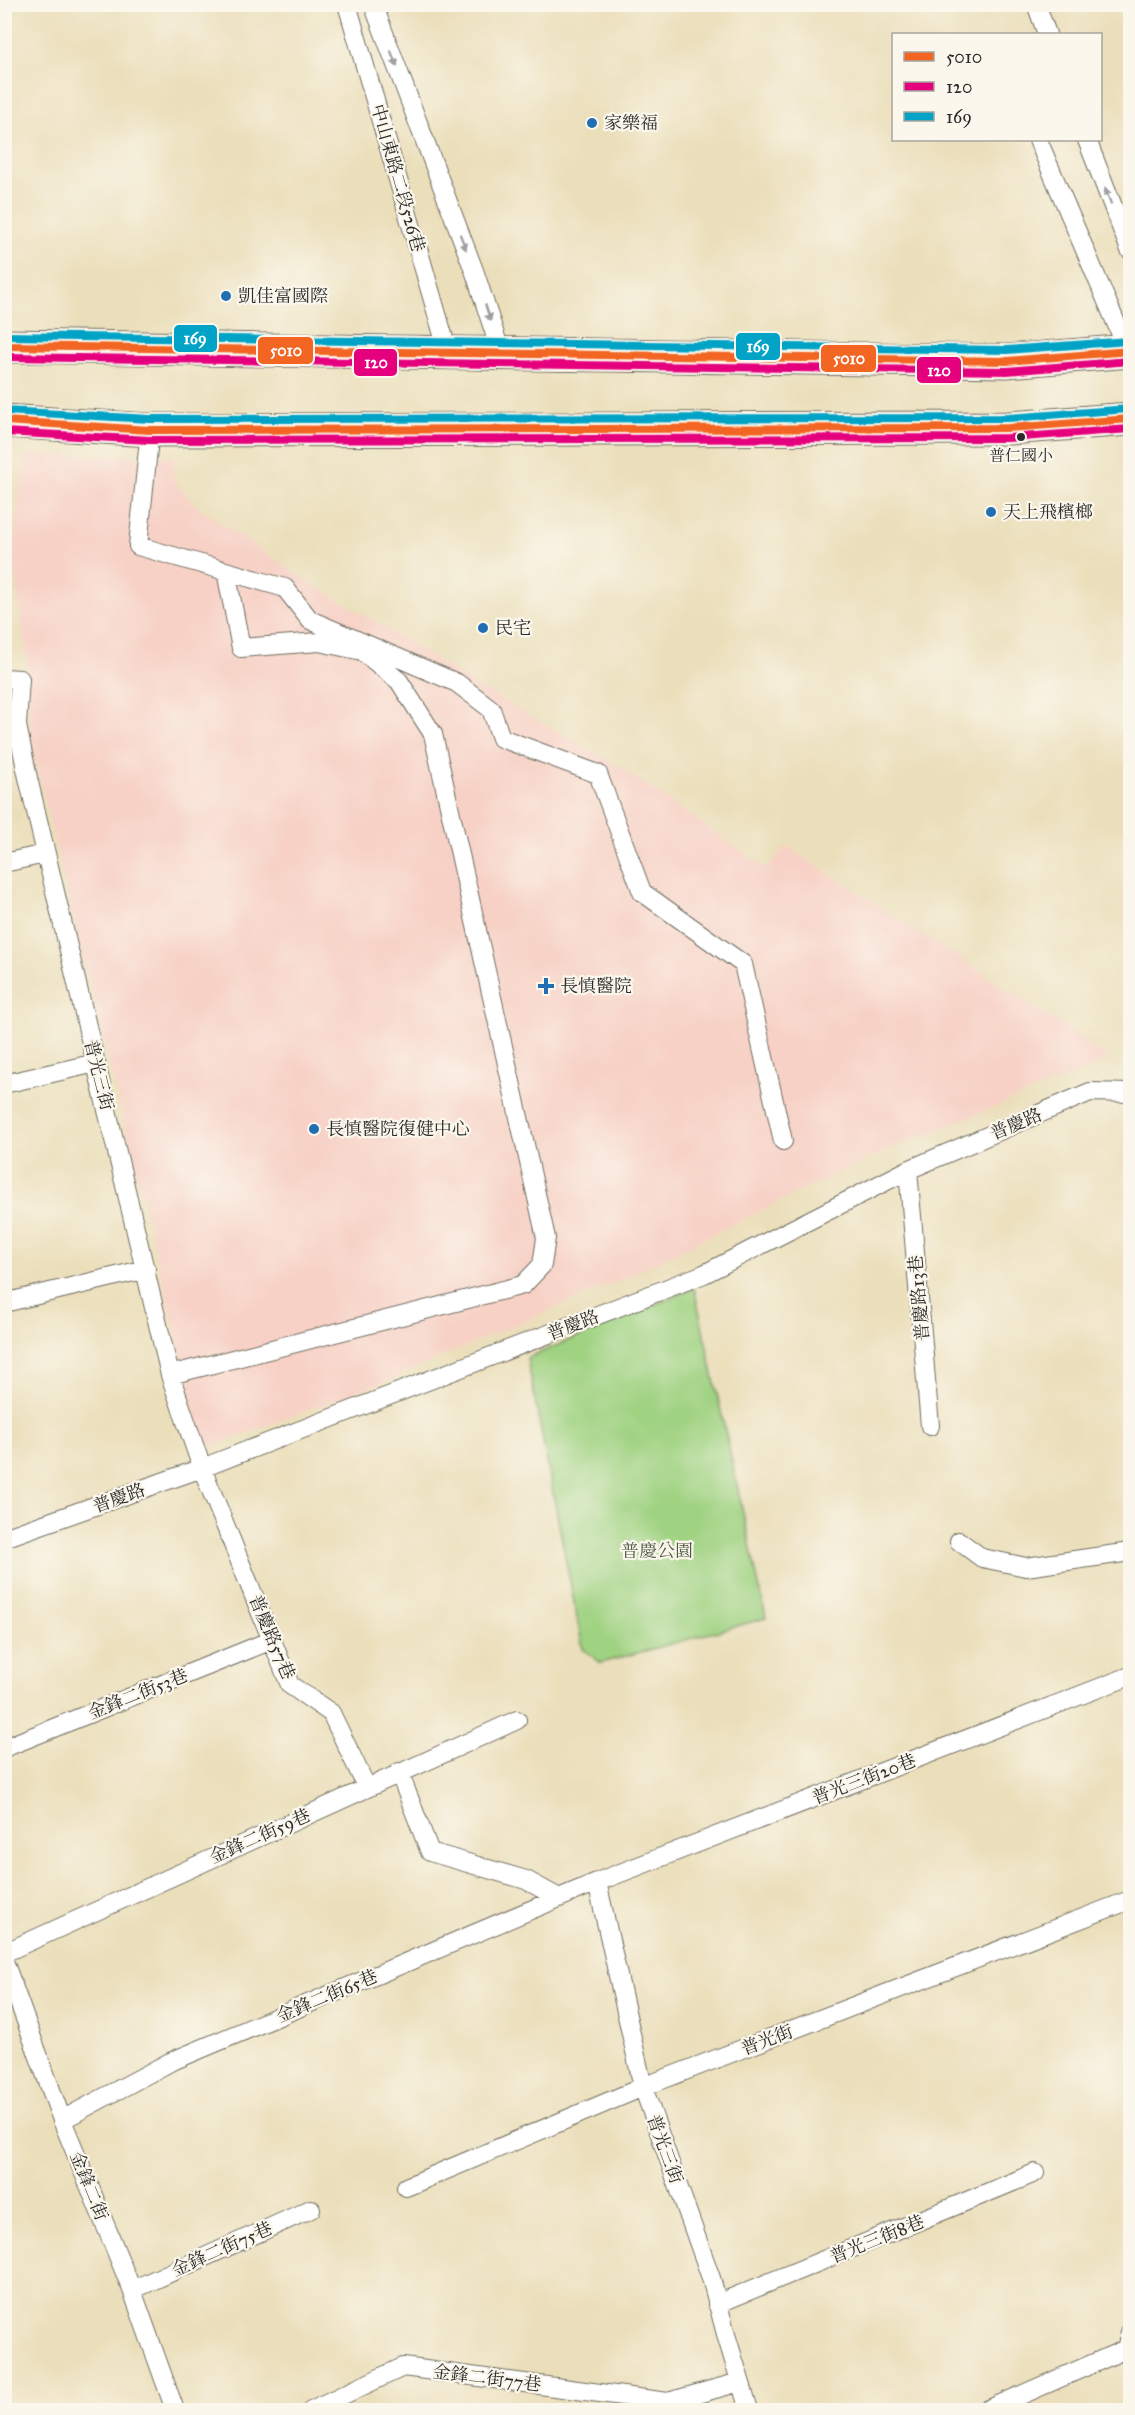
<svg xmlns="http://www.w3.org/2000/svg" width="1135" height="2415" font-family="'IM FELL Great Primer','Noto Serif TC',serif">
<rect width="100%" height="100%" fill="#fbf7ec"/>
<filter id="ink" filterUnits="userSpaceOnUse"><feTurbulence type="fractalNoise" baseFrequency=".0167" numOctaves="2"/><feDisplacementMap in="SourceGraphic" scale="12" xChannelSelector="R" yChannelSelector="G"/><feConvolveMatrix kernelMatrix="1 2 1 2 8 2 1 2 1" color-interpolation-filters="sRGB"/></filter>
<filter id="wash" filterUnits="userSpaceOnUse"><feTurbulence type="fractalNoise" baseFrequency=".008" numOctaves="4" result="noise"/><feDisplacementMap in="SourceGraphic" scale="24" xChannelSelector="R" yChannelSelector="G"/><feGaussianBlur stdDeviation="1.35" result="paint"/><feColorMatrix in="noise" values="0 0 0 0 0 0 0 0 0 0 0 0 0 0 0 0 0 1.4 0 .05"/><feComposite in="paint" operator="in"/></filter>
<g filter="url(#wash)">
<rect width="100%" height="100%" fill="#ebdfbb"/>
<path fill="#f7d1c6" d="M24 454 174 457V481L196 506 298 575 426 653 470 682 619 766 767 869 786 846 1073 1032 1110 1060 866 1159 620 1280 388 1380 214 1445 201 1437 30 741 27 662 13 555Z"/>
<path fill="#9fd281" stroke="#657e56" stroke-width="1.5" d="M694 1288 766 1618 601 1663 583 1649 527 1358Z"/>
</g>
<g filter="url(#ink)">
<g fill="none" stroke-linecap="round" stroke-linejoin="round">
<defs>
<path id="service" d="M347 4 448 352
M373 4 475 273 501 353
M1036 4 1047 34
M1038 140 1128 351
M1087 140 1130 250
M150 430 138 546 285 588 310 620 457 683 491 709 501 738 598 774 642 892 743 964 783 1141
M4 678 20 679 17 725 28 778 170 1375 202 1468 290 1685 331 1713 367 1788
M4 863 45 854
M4 1084 96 1063
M908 1170 930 1426
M4 1303 146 1269
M170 1375 523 1285 542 1265 546 1238 433 734 399 681 362 651 319 642 241 648 226 571
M4 1538 202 1468 704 1274 908 1170 1090 1092 1130 1093
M959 1541 982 1558 1026 1567 1130 1552
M4 1748 272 1640
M399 1772 430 1852 526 1880 559 1898
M597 1882 643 2087 711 2278 727 2338 749 2410
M4 1953 517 1720
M4 1961 62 2120 132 2290 175 2410
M62 2120 170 2062 597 1882 1130 1676
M406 2187 643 2087 1130 1900
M132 2290 311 2209
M717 2304 1035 2173
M311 2410 403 2367 668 2402 740 2382
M987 2410 1126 2349 1130 2332"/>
<path id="secondary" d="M4 346 1007 361 1130 351
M4 421 150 430 1008 428 1130 419"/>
</defs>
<use href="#service" stroke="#6e6a5d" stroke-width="20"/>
<use href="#secondary" stroke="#6e6a5d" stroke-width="35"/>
<use href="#service" stroke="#fff" stroke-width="18"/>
<use href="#secondary" stroke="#fff" stroke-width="33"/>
<defs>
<path id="bus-1" d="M4 346 1007 361 1130 351
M4 421 150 430 1008 428 1130 419"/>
<path id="bus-2" d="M4 357 1007 371 1130 361
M4 432 150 440 1008 438 1130 429"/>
<path id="bus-3" d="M4 336 1007 350 1129 341
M5 411 150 419 1008 418 1129 409"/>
</defs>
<use href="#bus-1" stroke="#fbf7ec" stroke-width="12"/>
<use href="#bus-2" stroke="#fbf7ec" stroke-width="12"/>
<use href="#bus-3" stroke="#fbf7ec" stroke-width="12"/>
<use href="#bus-1" stroke="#f26522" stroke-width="8"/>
<use href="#bus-2" stroke="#e5007d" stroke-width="8"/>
<use href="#bus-3" stroke="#02a3c6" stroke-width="8"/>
</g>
<defs><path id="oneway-solid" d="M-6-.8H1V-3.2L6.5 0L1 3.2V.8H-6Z" transform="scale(1.5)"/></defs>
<g fill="#a0a0a0">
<use href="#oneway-solid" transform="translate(394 59) rotate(69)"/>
<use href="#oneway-solid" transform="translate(1108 196) rotate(-111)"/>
<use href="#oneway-solid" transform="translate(463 242) rotate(69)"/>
<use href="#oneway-solid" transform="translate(488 313) rotate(72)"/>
</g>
</g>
<g fill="#1f6fb2" stroke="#fbf7ec" stroke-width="2">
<circle cx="592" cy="123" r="6"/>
<circle cx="226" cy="296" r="6"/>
<circle cx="991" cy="512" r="6"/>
<circle cx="483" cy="628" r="6"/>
<path d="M543 977h6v6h6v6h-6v6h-6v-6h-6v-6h6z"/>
<circle cx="314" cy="1129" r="6"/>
</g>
<circle fill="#2b2b2b" stroke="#fbf7ec" stroke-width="2" cx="1021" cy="437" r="5"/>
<g text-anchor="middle" stroke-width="4.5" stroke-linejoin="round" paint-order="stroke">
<g font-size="16" fill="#2b2b2b" stroke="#fbf7ec">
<text x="1021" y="461">普仁國小</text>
</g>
<g font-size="18" fill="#2b2b2b" stroke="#fbf7ec" text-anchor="start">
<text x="604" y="129">家樂福</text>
<text x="238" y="302">凱佳富國際</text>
<text x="1003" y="518">天上飛檳榔</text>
<text x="495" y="634">民宅</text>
<text x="560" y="992">長慎醫院</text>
<text x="326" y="1135">長慎醫院復健中心</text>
</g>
<g font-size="18" fill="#2b2b2b" stroke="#fbf7ec">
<text transform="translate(398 178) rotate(74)" y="6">中山東路二段526巷</text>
<text transform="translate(99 1075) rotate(76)" y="6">普光三街</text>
<text transform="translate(1016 1124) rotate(-23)" y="6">普慶路</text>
<text transform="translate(919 1298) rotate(-95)" y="6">普慶路13巷</text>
<text transform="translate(573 1325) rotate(-21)" y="6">普慶路</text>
<text transform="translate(119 1498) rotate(-20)" y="6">普慶路</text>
<text transform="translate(272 1637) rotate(67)" y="6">普慶路57巷</text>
<text transform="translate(138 1694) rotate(-22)" y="6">金鋒二街53巷</text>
<text transform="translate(864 1779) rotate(-21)" y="6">普光三街20巷</text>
<text transform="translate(260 1836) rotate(-24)" y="6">金鋒二街59巷</text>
<text transform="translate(327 1996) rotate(-23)" y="6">金鋒二街65巷</text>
<text transform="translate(767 2040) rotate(-21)" y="6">普光街</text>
<text transform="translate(665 2149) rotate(70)" y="6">普光三街</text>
<text transform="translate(89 2186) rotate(68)" y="6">金鋒二街</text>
<text transform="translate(877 2239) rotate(-22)" y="6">普光三街8巷</text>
<text transform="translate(222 2249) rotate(-24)" y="6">金鋒二街75巷</text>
<text transform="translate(487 2378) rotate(7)" y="6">金鋒二街77巷</text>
</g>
<g font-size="18" fill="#4e5d45" stroke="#fbf7ec">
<text x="657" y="1557">普慶公園</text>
</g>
</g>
<g stroke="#fbf7ec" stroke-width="2">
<rect x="173" y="324" width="45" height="29" rx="6" fill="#02a3c6"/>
<rect x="735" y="332" width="46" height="29" rx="6" fill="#02a3c6"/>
<rect x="257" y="336" width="57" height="29" rx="6" fill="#f26522"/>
<rect x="820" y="344" width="57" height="29" rx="6" fill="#f26522"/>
<rect x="353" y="348" width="45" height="29" rx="6" fill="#e5007d"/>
<rect x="916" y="356" width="46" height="28" rx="6" fill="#e5007d"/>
</g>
<g font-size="16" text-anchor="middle" font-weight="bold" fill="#fff">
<text x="195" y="344">169</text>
<text x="758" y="352">169</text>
<text x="286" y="356">5010</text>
<text x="849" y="364">5010</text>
<text x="376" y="368">120</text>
<text x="939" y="376">120</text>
</g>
<rect width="1135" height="2415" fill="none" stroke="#fbf7ec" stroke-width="24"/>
<rect x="892" y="33" width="210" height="108" fill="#fbf7ec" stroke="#a8a59f" stroke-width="1.5"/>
<rect x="904" y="52" width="30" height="9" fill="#f26522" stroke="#a8a59f" stroke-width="1.5"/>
<text x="946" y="63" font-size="18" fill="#2b2b2b">5010</text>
<rect x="904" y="82" width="30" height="9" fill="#e5007d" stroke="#a8a59f" stroke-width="1.5"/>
<text x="946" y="93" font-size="18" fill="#2b2b2b">120</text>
<rect x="904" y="112" width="30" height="9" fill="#02a3c6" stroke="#a8a59f" stroke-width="1.5"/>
<text x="946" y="123" font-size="18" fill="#2b2b2b">169</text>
</svg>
